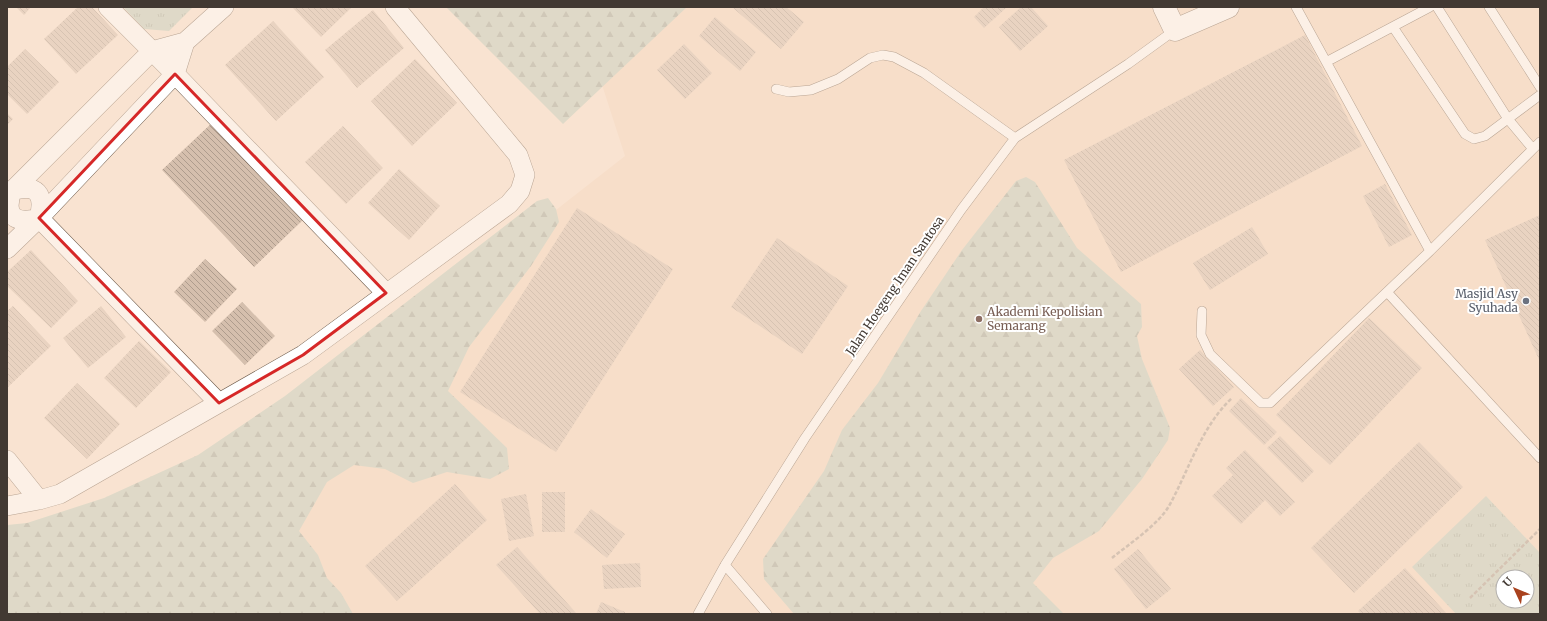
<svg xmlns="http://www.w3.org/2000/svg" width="1547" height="621" font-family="Merriweather,serif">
<defs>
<pattern id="grass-tufts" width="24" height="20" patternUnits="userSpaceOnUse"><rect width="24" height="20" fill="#bfcdbc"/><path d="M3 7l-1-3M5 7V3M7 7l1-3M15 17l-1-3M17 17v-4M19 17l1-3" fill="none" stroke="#9da799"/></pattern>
<pattern id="forest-firs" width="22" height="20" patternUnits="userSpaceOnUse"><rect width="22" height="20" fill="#bfcdbc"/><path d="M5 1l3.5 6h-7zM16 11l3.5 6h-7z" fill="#9da799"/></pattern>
<pattern id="building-back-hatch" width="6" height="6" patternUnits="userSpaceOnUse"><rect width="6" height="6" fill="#d5bfad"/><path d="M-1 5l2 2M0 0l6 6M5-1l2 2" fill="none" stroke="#ae9c8d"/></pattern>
</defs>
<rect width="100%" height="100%" fill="#f9e3d1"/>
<path fill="#f3d7bf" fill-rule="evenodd" d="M580 7H1540V614H7L209 481 625 156 582 23ZM1503 577H1527V601H1503Z"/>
<path fill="url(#grass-tufts)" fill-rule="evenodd" d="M123 7H193L169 31 144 29Z
M1486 496 1540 553V614H1456L1412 567ZM1503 577H1527V601H1503Z"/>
<path fill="url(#forest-firs)" d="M446 7H687L563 124Z
M1026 177 1035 182 1077 248 1141 304 1142 327 1137 336 1142 359 1170 428 1168 440 1142 479 1099 531 1053 558 1033 583 1064 614H794L764 579 763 559 824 471 842 430 878 383 921 311 962 250 1016 181Z
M548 198 556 209 559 222 531 266 469 347 448 391 507 448 509 469 490 479 447 472 413 483 385 469 354 465 327 482 299 531 318 555 327 578 341 593 353 614H7V525L27 523 104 498 198 455 285 396 537 201Z"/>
<path fill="url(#building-back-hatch)" d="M16 7H31L24 15Z
M78 7H92L118 35 76 74 44 39Z
M292 7H352L321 37Z
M732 7H786L804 22 781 49Z
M984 7H1007L984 28 974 17Z
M1021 7H1031L1048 26 1020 51 999 27Z
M373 10 404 48 357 88 325 50Z
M715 17 756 52 740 71 699 36Z
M273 21 324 77 276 121 225 65Z
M1305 35 1362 146 1121 272 1064 160Z
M684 44 712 73 685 99 657 70Z
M25 49 59 82 27 114 7 94V67Z
M415 59 457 103 412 146 371 101Z
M7 113 13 119 7 125Z
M213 122 304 219 254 267 162 170Z
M343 126 383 168 346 204 305 162Z
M399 169 440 206 409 240 368 203Z
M1385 184 1412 235 1389 247 1363 196Z
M577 208 673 269 556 452 460 392Z
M1540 215V362L1485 240Z
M1252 227 1268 254 1210 290 1193 263Z
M777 238 848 286 802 354 731 307Z
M31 250 78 301 51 328 7 286V272Z
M205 259 237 289 205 322 174 292Z
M242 302 275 336 245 365 212 331Z
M13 306 51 346 7 388V311Z
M101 306 126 337 88 368 63 338Z
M1369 318 1422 368 1330 465 1276 415Z
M139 341 171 372 136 408 104 378Z
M1200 350 1234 387 1213 406 1179 369Z
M77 383 120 424 87 459 44 418Z
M1241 398 1277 432 1264 445 1229 411Z
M1280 436 1314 471 1302 483 1267 448Z
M1419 442 1463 487 1354 593 1311 548Z
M1245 450 1295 502 1280 516 1265 500 1241 524 1212 496 1233 475 1226 468Z
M455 484 487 520 397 601 365 566Z
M542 492H565V532H542Z
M526 494 534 536 509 541 501 499Z
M591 509 625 534 607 558 574 532Z
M517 547 576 613 574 614H540L496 565Z
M1138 549 1171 589 1146 609 1114 569Z
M640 563 641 587 604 589 602 565Z
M1405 568 1447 614H1361L1358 611Z
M601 602 625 612V614H596Z"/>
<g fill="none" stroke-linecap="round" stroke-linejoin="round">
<defs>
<path id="service" d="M1296 7 1430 251 1540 142
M1437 7 1508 119 1533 149
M1489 7 1540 87
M1393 27 1465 134 1474 139 1485 136 1540 95
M1326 62 1430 7
M776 89 789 92 811 90 838 79 870 58 883 55 894 57 924 73 1015 138
M1387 292 1540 458
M1202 311 1201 335 1210 354 1261 403H1270L1430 251
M725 565 767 614
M698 614 725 565 805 438 961 210 1015 138 1128 64 1175 30"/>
<path id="minor" d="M108 7 175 74 386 293
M12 191C37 183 45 194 39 218
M12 191C3 217 16 224 39 218
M7 196 152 51 185 42 224 7
M39 218 219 403
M7 249 39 218 175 74 185 42
M7 460 39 500 60 494 303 355 509 204 520 191 525 175 518 155 395 7
M7 506 39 500"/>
<path id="tertiary" d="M1164 7 1175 30 1228 7"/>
</defs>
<use href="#service" stroke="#6d5a4a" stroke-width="10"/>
<use href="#minor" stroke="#6d5a4a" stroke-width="20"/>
<use href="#tertiary" stroke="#6d5a4a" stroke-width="23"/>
<path stroke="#ab9b8e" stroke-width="2.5" stroke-dasharray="4 2" stroke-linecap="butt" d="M1112 558C1129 544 1158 525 1169 506 1189 470 1201 427 1232 398
M1470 598 1540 529"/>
<use href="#service" stroke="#fff" stroke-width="9"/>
<use href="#minor" stroke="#fff" stroke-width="19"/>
<use href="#tertiary" stroke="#fff" stroke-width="22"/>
</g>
<path d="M0 0H1547V621H0ZM175 74 386 293 303 355 219 403 39 218Z" fill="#f9e3d1" fill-opacity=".55" fill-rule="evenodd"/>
<path fill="none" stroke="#d62828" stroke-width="3" stroke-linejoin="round" d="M175 74 386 293 303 355 219 403 39 218Z"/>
<circle fill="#6b7280" stroke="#fff" stroke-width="1.5" cx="1526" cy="301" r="4"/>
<circle fill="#8d6e63" stroke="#fff" stroke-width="1.5" cx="979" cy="319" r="4"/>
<g text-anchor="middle" stroke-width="4" stroke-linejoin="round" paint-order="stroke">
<g font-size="12" fill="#423932" stroke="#fff">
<text transform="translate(895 286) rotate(-56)" y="4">Jalan Hoegeng Iman Santosa</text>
</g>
<g font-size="12" fill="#5b616d" stroke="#fff" text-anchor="end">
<text x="1518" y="298">Masjid Asy<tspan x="1518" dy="14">Syuhada</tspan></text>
</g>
<g font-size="12" fill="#785e54" stroke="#fff" text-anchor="start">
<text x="987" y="316">Akademi Kepolisian<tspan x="987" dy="14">Semarang</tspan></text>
</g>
</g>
<rect width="1547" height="621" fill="none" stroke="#423932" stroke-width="16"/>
<g transform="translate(1515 589) rotate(314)"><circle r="19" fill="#ffffff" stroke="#b3b0ad"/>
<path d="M0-3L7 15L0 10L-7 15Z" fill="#a9421e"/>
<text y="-6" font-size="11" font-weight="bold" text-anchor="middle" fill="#423932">U</text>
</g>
</svg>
